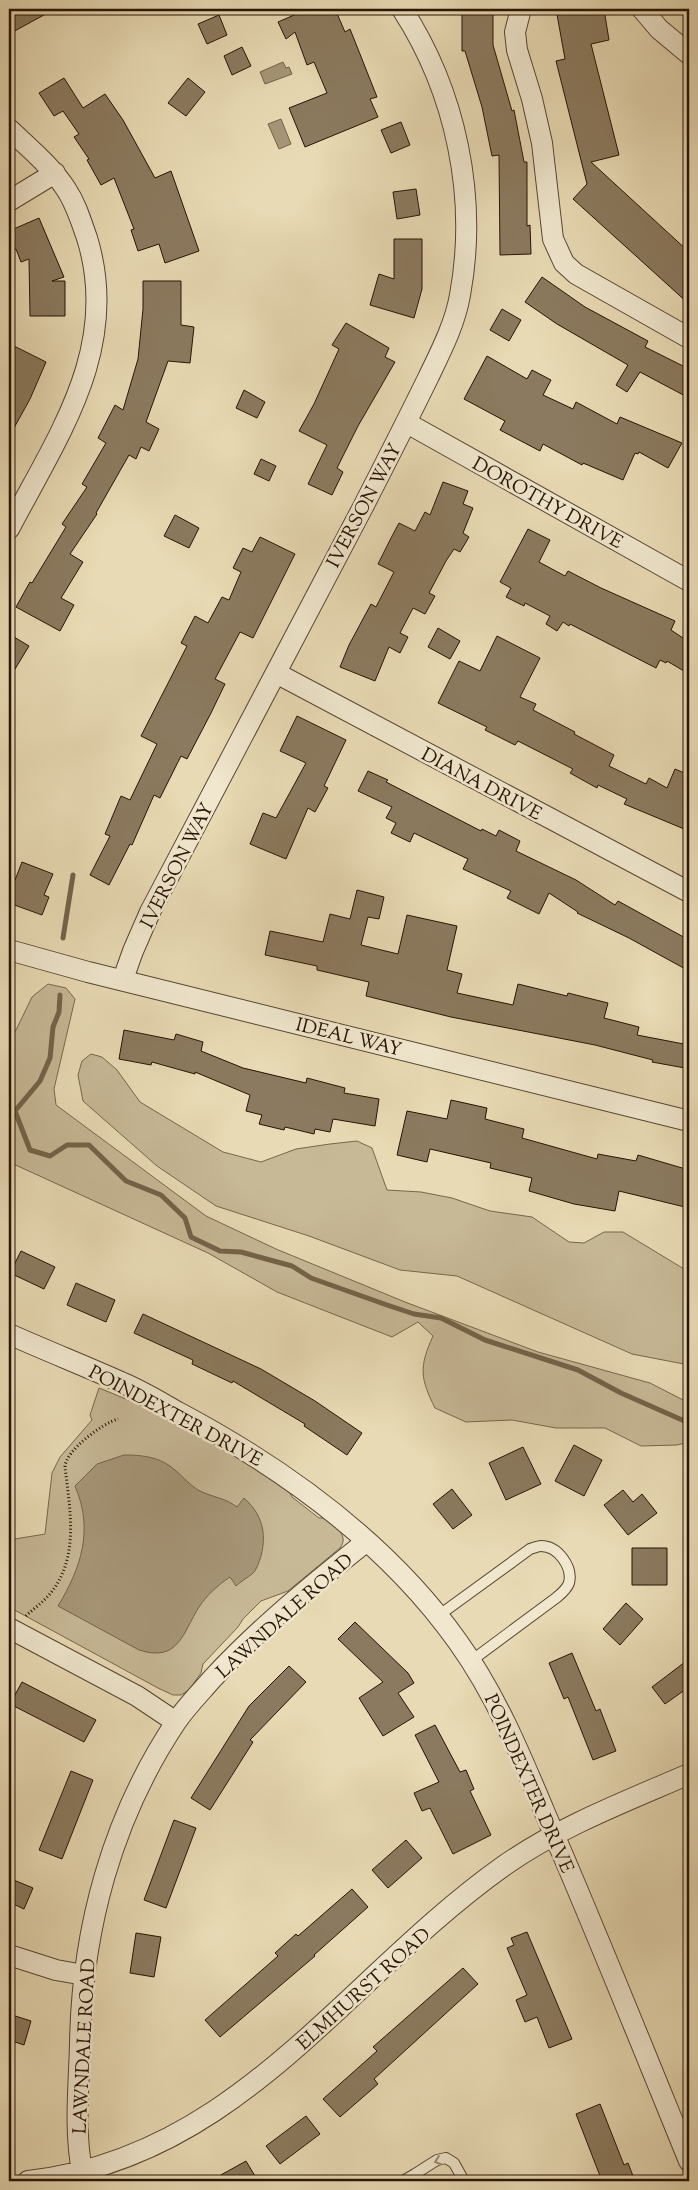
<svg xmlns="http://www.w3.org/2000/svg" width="698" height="2190" font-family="'Sorts Mill Goudy',serif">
<rect width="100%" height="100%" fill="#e8dab4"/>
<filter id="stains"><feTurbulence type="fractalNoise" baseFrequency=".004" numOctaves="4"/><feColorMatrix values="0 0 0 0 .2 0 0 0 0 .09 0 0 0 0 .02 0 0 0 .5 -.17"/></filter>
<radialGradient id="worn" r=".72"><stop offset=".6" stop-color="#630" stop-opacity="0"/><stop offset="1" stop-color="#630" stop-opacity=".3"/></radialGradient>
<path fill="#c7b896" stroke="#77664c" d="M48 984 66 988 75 999 54 1089 56 1105 206 1216 276 1249 405 1302 538 1352 650 1383 689 1403V1442L677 1445 641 1446 605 1428H556L512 1420 466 1422 435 1408C420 1378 419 1367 433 1336L418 1322 392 1337 277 1292 208 1253 9 1162V1039L16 1030 32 997Z
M91 1054 102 1057 117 1070 140 1102 223 1152 261 1162 296 1149 330 1144 357 1141 372 1148 387 1190 421 1192 452 1198 490 1211 532 1217 569 1242 584 1243 604 1232H623L689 1272V1365L632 1354 457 1276 400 1270 309 1236 216 1206 157 1166 83 1101 78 1075 82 1061Z
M99 1388C119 1396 138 1404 158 1413 204 1435 247 1463 289 1491L292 1497 319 1518H325C334 1526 350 1535 340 1548L288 1591 261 1601 243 1619 238 1627 203 1664 201 1673 189 1690 181 1695H173L158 1688 9 1607V1554L15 1539 45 1534 52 1473 60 1457 92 1420 90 1415Z"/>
<path fill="#a69678" stroke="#736249" d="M283 62 286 68 289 67 292 74 265 84 260 72Z
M281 119 291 144 279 149 268 124Z
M124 1455C143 1455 160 1457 175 1470 183 1477 189 1484 198 1490 211 1497 226 1498 237 1507L244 1498C262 1514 267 1533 261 1556 259 1562 257 1570 252 1574 247 1578 241 1581 236 1586L230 1577C218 1585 207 1595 199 1607 183 1632 179 1663 139 1650L58 1606C81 1568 94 1530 75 1486L97 1464Z"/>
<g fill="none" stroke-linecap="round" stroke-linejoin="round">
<path stroke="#736249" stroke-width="5" d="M63 938 73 875
M9 1103 15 1111 30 1150 50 1156 67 1145H89L126 1181 161 1195 185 1218 191 1237 220 1251 241 1252 292 1266 311 1278 387 1305 414 1314 441 1318 485 1340 578 1370 621 1393 689 1423
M15 1111 40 1081 50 1058 53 1027 59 1012 60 995"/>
</g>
<path fill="#8b7a5f" stroke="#271303" d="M9 9H55L9 34Z
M308 9H335L345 32 350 29 377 97 370 99 378 117 305 147 289 108 327 93 314 62 307 65 295 32 286 39 278 22Z
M556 9H604L609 40 591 44 619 155 591 162 689 252V304L573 199 587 184 556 61 565 59Z
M462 11H493V45L512 111 514 110 524 162H527V226L530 225 531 254 500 255 499 155 492 156 482 107 465 51H462Z
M219 15 227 35 207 44 198 24Z
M242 47 251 66 232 75 224 56Z
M64 78 83 108 105 94 123 120 155 178 171 171 199 251 165 263 159 244 138 251 131 230 134 229 114 178 101 185 87 160 89 159 74 137 79 134 63 111 54 116 39 93Z
M188 78 205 92 186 116 168 103Z
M401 122 410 145 391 153 381 130Z
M416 189 420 215 397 219 393 192Z
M39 218 64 277 52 281H65V316H30L29 259 21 262 16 249 9 255V231Z
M394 239H422V289L414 318 370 305 379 274 394 279Z
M542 277 585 307 648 341 645 347 689 369V398L640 372 627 392 616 385 628 365 557 324 525 302Z
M143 281H181V325L194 327 190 363 168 361 146 422 159 429 149 451 141 447 136 459 129 455 96 513 97 514 70 554 83 562 61 598 74 605 60 631 16 607 30 582 32 583 66 527 62 524 87 487 82 484 106 443 98 438 115 405 123 410 138 359 143 309Z
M502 309 521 320 509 341 490 330Z
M346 323 389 348 385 357 395 362 358 426 337 468 343 472 332 495 308 484 327 445 299 431 314 404 339 349 332 345Z
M14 346 46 362 30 399 9 437V358Z
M487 356 527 379 532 370 551 380 543 395 573 409 576 402 617 424 620 417 682 443 668 468 639 452 638 454 635 453 623 480 583 463 582 465 543 444 540 451 500 430 505 421 464 399Z
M244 390 265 402 257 418 236 408Z
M261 459 276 466 269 481 254 474Z
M443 482 468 491 463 504 473 508 463 533 469 537 460 552 454 549 446 561 429 593 435 596 425 614 413 608 400 633 408 637 400 653 389 647 375 681 340 667 349 645 371 604 376 607 394 572 378 564 391 538 399 523 415 531 425 512 430 515Z
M175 515 199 528 189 548 164 536Z
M528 529 550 540 539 562 565 576 568 571 601 588 675 621 671 630 689 642V674L667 661 666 663 660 660 656 668 570 624 569 626 563 622 557 631 546 624 550 616 525 603 524 606 506 597 511 588 500 582Z
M260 537 295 554 253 638 240 632 215 679 225 684 211 713 187 759 181 756 160 798 154 795 132 845 130 844 109 885 90 875 110 836 105 834 121 796 130 800 157 744 141 736 187 646 181 643 195 616 208 623 222 597 229 600 241 572 233 568 243 548 252 552Z
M438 628 460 641 450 659 428 647Z
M9 634 29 646 9 679Z
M497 636 540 658 520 697 536 704 533 710 575 732 574 734 614 755 609 766 646 784 649 778 667 788 675 769 689 775V831L624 804 627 799 598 785 597 788 570 773 573 769 518 741 515 745 485 730 487 727 438 703 459 661 480 671Z
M297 716 346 740 324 786 328 788 315 812 308 808 286 859 250 844 263 813 276 818 306 763 280 751Z
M368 771 388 780 386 782 481 831 482 829 496 836 499 830 520 841 516 851 576 880 615 905 618 901 689 940V971L629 938 577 913 578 912 549 893 539 914 507 898 511 891 463 869 468 859 414 833 410 842 391 833 396 823 386 818 392 807 358 791Z
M22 862 53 874 44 895 49 897 42 915 9 903V887L11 879 15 880Z
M357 890 384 897 379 919 368 917 361 945 398 954 407 915 457 926 447 970 462 974 457 993 513 1005 518 984 567 996 568 993 608 1003 604 1018 639 1027 637 1035 689 1045 685 1068 652 1062 653 1060 595 1045 451 1017 366 996 369 982 317 970V966L265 955 270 931 323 942 330 914 350 919Z
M124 1030 174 1040 176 1034 203 1042 201 1051 243 1068 306 1083 307 1078 345 1088 344 1093 379 1099 375 1126 333 1119 330 1132 315 1129 314 1134 285 1127 284 1130 259 1124 262 1115 246 1111 250 1095 195 1072V1074L152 1062 151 1065 119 1059Z
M451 1100 487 1108 485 1119 524 1129 522 1138 597 1159 598 1154 636 1161 638 1155 689 1170V1208L619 1191 615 1211 574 1204 529 1191 532 1178 490 1168 491 1163 430 1149 427 1162 397 1155 407 1111 447 1119Z
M21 1251 55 1267 44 1289 10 1273Z
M76 1283 115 1300 106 1322 67 1305Z
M143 1314 261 1369 315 1401 362 1433 347 1455 304 1426 305 1424 233 1381 232 1383 192 1364 193 1360 134 1333Z
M574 1445 602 1460 584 1496 555 1481Z
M523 1447 541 1484 506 1500 489 1463Z
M452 1489 472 1515 453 1529 433 1504Z
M623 1490 633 1502 642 1494 657 1513 628 1535 604 1505Z
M632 1548H667V1585H632Z
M626 1603 643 1619 620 1645 603 1629Z
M355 1622 408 1673 414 1683 398 1693 414 1717 383 1736 359 1698 383 1682 338 1639Z
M572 1653 596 1711 600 1709 616 1751 593 1760 568 1697 564 1699 549 1663Z
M689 1659V1687L665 1704 652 1687Z
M289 1666 306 1682 250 1740 253 1742 210 1810 191 1798 249 1706Z
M22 1682 96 1720 84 1742 10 1704Z
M435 1725 460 1772 466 1770 474 1789 470 1791 491 1835 453 1854 430 1808 422 1811 414 1793 439 1782 415 1735Z
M71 1771 93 1780 62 1859 39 1850Z
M174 1820 196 1828 166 1908 144 1900Z
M406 1840 422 1858 388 1888 372 1870Z
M9 1878 33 1888 24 1909 9 1902Z
M352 1889 368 1907 314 1955 315 1956 220 2037 205 2020 278 1956 275 1953 296 1934 298 1936Z
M527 1932 572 2039 549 2048 537 2017 525 2022 516 2000 527 1995 507 1948 514 1945 511 1938Z
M136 1933 161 1937 154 1977 130 1973Z
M463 1968 478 1984 374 2079 378 2084 340 2117 323 2099 377 2051 373 2047Z
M9 2014 31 2021 24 2045 9 2040Z
M600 2104 624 2165 628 2163 635 2181H602L576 2114Z
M306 2116 320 2134 280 2164 266 2146Z
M246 2161 258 2181H210Z"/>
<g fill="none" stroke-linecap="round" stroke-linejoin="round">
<defs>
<path id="service" d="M438 1616 530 1549C533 1548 538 1546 541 1546 558 1546 573 1567 569 1583 567 1589 561 1594 556 1598L471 1661
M403 2181 415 2174
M418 2181 415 2174 437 2160 446 2158 454 2163 464 2181"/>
<path id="minor" d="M521 9 515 32 517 50 532 99 542 143 553 239 564 263 576 274 689 338
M642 9 659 29 689 54
M9 129C29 148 51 166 66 189 76 204 81 221 87 238 121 348 58 435 9 529
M9 201 55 173
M407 423 689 581
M276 673 689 892
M9 950 88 972 689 1121
M123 979 133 951 150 912C221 777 292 642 363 507 385 464 407 421 428 378 441 351 455 324 460 295 478 197 456 92 402 9
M9 1334C47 1351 85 1366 123 1383 142 1391 160 1402 178 1412 285 1469 387 1542 458 1642 501 1702 527 1771 556 1839 602 1946 645 2053 689 2161
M9 1628 137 1696 176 1722
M9 1955 56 1970 84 1975
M82 2171C74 2129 79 2086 80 2043 82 1929 112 1818 176 1722 186 1707 200 1693 212 1679 259 1628 313 1584 367 1541
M28 2181C239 2158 346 1977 505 1865 561 1826 627 1801 689 1774"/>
</defs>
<use href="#service" stroke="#57452f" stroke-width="12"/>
<use href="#minor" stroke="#57452f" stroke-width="22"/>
<path stroke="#271303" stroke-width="3" stroke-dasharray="1 2.5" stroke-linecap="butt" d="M26 1616C33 1609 42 1603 49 1595 80 1559 70 1510 65 1467 65 1451 103 1423 118 1419"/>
<use href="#service" stroke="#f0e7ce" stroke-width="10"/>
<use href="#minor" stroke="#f0e7ce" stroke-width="20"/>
</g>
<defs><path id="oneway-chevron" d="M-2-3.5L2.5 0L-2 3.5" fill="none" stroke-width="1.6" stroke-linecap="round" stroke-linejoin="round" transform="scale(1.25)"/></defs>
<use stroke="#968873" href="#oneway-chevron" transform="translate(438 2161) rotate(161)"/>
<g text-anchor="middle" stroke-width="5" stroke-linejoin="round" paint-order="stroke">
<g font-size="19" fill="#271303" stroke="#f0e7ce">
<text transform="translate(548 502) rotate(29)" y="7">DOROTHY DRIVE</text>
<text transform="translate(363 505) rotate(-62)" y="7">IVERSON WAY</text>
<text transform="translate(482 783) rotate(28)" y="7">DIANA DRIVE</text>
<text transform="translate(176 865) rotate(-63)" y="7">IVERSON WAY</text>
<text transform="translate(349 1036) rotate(14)" y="7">IDEAL WAY</text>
<text transform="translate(176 1415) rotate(28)" y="7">POINDEXTER DRIVE</text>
<text transform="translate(284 1615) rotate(-42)" y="7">LAWNDALE ROAD</text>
<text transform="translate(530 1783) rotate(66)" y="7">POINDEXTER DRIVE</text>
<text transform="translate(363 1988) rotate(-42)" y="7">ELMHURST ROAD</text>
<text transform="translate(83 2046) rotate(-87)" y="7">LAWNDALE ROAD</text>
</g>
</g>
<rect width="698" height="2190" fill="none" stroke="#e8dab4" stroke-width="30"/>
<rect x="10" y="10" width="678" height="2170" fill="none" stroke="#271303" stroke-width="2.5"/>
<rect x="15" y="15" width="668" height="2160" fill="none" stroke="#271303"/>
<rect width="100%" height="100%" filter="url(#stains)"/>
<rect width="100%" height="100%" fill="url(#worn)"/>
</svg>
